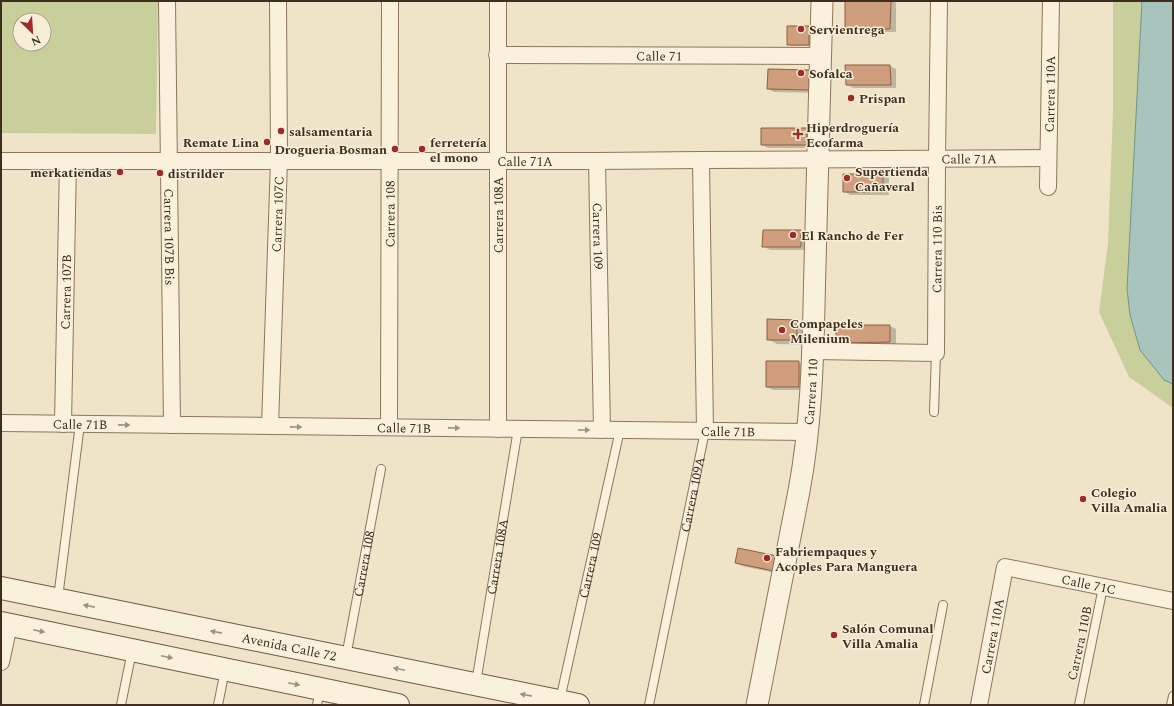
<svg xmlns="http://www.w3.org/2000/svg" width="1174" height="706" font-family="Spectral,serif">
<rect width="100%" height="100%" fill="#f0e4c8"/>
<path fill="#c9cf9b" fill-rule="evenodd" d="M1 1H158L156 134 1 133ZM20 20H44V44H20Z
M1113 1H1173V408L1129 377 1099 312 1108 243 1113 112Z"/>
<path fill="#a9c4bc" stroke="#6f938a" d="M1142 1H1173V384L1164 380 1140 350 1130 315 1127 289Z"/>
<path fill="#0003" d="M846 1H893L896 3V32H852L846 29Z
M808 27 811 29V46H791L788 44Z
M846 66H890L896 69V88H853L847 85Z
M809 71 815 74V93L774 92 768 89Z
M807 129 813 132V148H768L762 145Z
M844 175H883L889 178V195H850L844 191Z
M764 231H801L807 235V250H770L763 246Z
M797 321 806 326V345L777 344 768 339Z
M890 326 896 329V345H843L837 342Z
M799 362 805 366V390H773L767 387Z
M783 560 780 574 742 566 736 563Z"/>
<path fill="#cf9f7d" stroke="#8d5f41" d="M845 1H891L890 29H845Z
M787 26H809V45H787Z
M845 65H890L891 85H846Z
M768 69 809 70V90L767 89Z
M761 128H807V145H761Z
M843 174H883V192H843Z
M763 230H801V247H762Z
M767 319 797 320V340H767Z
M836 325H890V342L836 343Z
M766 361H799V387H766Z
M738 548 777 556 774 571 735 563Z"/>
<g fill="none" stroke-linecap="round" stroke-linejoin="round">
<defs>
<g id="service">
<path d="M934 412 936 353"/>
<path d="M58 598 80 424"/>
<path id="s1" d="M346 657 381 469"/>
<path id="s2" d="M476 683 518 429"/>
<path id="s3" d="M560 700 620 430"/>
<path d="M121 705 132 651"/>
<path d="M218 705 225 670"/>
<path d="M317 705 320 690"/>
<path id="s4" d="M649 705 705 431"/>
<path d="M924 705 943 605"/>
<path d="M1079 705 1103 587"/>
<path d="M1171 705 1173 696"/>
</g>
<g id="minor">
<path id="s5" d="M167 1 172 425"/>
<path id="s6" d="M497 55 820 56"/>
<path d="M701 160 705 431"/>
<path id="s7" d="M1 161H597L701 160 1048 158"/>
<path id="s8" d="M597 161 602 430"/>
<path id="s9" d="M1048 187 1051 1"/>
<path id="s10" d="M813 351 936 353 937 159 939 1"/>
<path id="s11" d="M1 423 808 432"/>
<path id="s12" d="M63 424 68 161"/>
<path id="s13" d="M270 426 279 160 278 1"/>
<path id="s14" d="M389 427 390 1"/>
<path d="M498 429V1"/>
<path d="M1 662 9 625"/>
<path id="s15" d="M979 705 1005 567 1173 601"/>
</g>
<g id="tertiary">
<path id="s16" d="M757 705 799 491C813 417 813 341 815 265 817 177 819 89 822 1"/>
</g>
<g id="secondary">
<path id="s17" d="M1 588 578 705"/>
<path d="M1 623 398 705"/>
</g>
</defs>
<use href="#service" stroke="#8d765c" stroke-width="10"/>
<use href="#minor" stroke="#8d765c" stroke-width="18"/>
<use href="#tertiary" stroke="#8d765c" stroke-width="23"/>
<use href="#secondary" stroke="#6f573f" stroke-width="24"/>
<use href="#service" stroke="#faf1dc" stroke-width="8"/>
<use href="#minor" stroke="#faf1dc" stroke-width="16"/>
<use href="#tertiary" stroke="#faf1dc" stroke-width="21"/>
<use href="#secondary" stroke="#faf1dc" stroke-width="22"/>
</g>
<defs><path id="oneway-solid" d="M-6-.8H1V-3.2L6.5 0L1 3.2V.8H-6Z"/></defs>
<g fill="#9c907e">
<use href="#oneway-solid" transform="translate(124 425) rotate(1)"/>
<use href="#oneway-solid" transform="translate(296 427) rotate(1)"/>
<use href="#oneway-solid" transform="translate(454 428) rotate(1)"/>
<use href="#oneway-solid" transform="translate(584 430)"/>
<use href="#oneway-solid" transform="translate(89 606) rotate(-169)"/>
<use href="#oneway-solid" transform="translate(39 631) rotate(12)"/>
<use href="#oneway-solid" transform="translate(216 632) rotate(-169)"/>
<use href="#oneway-solid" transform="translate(167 657) rotate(12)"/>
<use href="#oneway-solid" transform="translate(399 669) rotate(-168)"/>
<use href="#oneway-solid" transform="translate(294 684) rotate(12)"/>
<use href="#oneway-solid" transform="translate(526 695) rotate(-169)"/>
</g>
<g fill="#9e2a2b" stroke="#f7eed8" stroke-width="1.5">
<circle cx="801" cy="29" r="4"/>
<circle cx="801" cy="73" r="4"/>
<circle cx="851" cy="98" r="4"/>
<circle cx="281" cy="131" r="4"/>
<path d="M796 128h4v4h4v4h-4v4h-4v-4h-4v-4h4z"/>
<circle cx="267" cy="142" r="4"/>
<circle cx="395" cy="149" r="4"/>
<circle cx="422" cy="149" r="4"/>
<circle cx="120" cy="172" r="4"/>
<circle cx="160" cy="173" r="4"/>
<circle cx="847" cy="178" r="4"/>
<circle cx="793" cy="235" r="4"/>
<circle cx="782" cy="330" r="4"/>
<circle cx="1083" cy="499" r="4"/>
<circle cx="767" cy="558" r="4"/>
<circle cx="834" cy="635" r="4"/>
</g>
<g text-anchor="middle" stroke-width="3" stroke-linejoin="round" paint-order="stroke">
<g font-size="13" font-weight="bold" fill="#3d2e20" stroke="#f7eed8" text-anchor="start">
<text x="809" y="34">Servientrega</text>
<text x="809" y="78">Sofalca</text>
<text x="859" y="103">Prispan</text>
<text x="806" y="132">Hiperdroguería<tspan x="806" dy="15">Ecofarma</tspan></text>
<text x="289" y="136">salsamentaria</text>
<text x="259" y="147" text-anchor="end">Remate Lina</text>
<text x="430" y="147">ferretería<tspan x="430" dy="15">el mono</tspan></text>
<text x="387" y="154" text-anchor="end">Drogueria Bosman</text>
<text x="855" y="176">Supertienda<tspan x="855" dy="15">Cañaveral</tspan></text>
<text x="112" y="177" text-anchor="end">merkatiendas</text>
<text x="168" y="178">distrilder</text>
<text x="801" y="240">El Rancho de Fer</text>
<text x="790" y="328">Compapeles<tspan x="790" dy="15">Milenium</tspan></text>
<text x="1091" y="497">Colegio<tspan x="1091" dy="15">Villa Amalia</tspan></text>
<text x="775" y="556">Fabriempaques y<tspan x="775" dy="15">Acoples Para Manguera</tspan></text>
<text x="842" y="633">Salón Comunal<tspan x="842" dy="15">Villa Amalia</tspan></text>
</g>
<g font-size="13" fill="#3d2e20" stroke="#f7eed8">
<text dy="5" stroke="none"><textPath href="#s6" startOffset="162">Calle 71</textPath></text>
<text dy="5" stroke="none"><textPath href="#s9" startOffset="93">Carrera 110A</textPath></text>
<text dy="5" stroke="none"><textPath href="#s7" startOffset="968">Calle 71A</textPath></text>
<text dy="5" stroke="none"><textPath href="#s7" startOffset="524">Calle 71A</textPath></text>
<text dy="5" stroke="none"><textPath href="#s13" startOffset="212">Carrera 107C</textPath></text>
<text dy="5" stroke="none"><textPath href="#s14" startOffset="213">Carrera 108</textPath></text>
<text transform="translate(498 215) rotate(-90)" y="5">Carrera 108A</text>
<text dy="5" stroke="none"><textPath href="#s8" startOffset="75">Carrera 109</textPath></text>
<text dy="5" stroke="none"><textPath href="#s5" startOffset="236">Carrera 107B Bis</textPath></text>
<text dy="5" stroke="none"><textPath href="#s10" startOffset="227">Carrera 110 Bis</textPath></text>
<text dy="5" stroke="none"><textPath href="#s12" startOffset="132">Carrera 107B</textPath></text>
<text dy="5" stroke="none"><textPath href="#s16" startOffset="318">Carrera 110</textPath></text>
<text dy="5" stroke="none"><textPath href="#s11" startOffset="79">Calle 71B</textPath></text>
<text dy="5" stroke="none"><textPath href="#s11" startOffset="403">Calle 71B</textPath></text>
<text dy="5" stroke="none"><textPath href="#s11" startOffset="727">Calle 71B</textPath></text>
<text dy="5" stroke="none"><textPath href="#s4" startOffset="215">Carrera 109A</textPath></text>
<text dy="5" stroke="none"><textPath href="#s2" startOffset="128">Carrera 108A</textPath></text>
<text dy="5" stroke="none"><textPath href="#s1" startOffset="95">Carrera 108</textPath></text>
<text dy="5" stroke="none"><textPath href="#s3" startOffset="138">Carrera 109</textPath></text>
<text dy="5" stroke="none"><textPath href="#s15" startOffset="226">Calle 71C</textPath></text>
<text dy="5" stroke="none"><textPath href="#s15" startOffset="70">Carrera 110A</textPath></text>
<text transform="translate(1079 643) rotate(-78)" y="5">Carrera 110B</text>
<text dy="5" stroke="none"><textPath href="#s17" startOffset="294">Avenida Calle 72</textPath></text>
</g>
</g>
<rect width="1174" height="706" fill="none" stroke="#3d2e20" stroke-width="4"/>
<g transform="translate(32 32) rotate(155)"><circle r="19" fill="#f7eed8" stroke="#ada18e"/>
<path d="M0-3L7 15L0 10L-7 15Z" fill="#9e2a2b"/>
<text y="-6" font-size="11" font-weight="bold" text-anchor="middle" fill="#3d2e20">N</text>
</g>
</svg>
